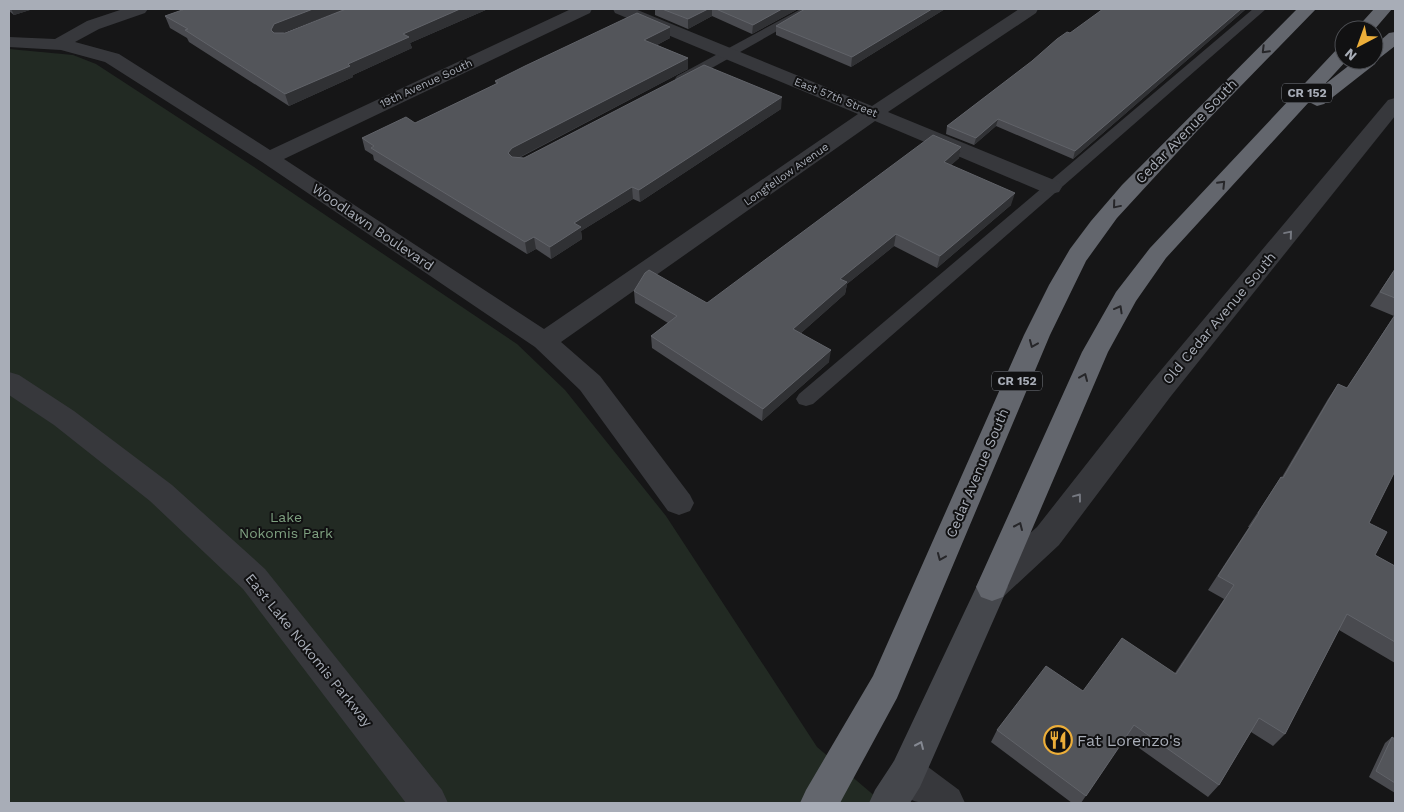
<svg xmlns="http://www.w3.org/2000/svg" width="1404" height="812" font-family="'Work Sans',sans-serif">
<rect width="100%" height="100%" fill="#161617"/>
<path fill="#222a23" d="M9 49 73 55 96 64 251 165 517 344 565 390 666 516 817 747 883 803H9Z"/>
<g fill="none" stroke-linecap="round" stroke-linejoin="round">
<path fill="#37383c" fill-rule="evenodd" d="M801 9H816L687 82 682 83 675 79 677 76Z
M1253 9H1266L813 404 806 406 799 404 796 399 799 394Z"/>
<path fill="#37383c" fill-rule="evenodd" d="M123 9H148L145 13 99 29 75 42 119 54 270 150 571 9H592L590 13 284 159 544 329 858 114 615 13 613 9H635L872 106 1019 9H1038L1036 13 888 112 1059 182 1062 187 1059 192 1051 194 1043 192 875 121 561 342 600 376 690 495 694 503 690 511 679 515 668 511 580 390 535 347 262 162 105 62 61 50 9 47V37L55 39 87 21Z
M907 756 920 761 959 790 965 803C931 803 904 811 888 774L894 761Z"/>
<path fill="#37383c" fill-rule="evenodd" d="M1395 98V116L1171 396 1059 545 1003 597 992 601 981 597 976 587 981 577 1037 527 1151 382 1388 100Z
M9 372 19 375 74 411 172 485 265 569 442 790 448 803H406L243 589 150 501 54 425 9 395Z"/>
<path fill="#45474c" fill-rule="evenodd" d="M992 573 1003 577 1008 587 920 787 910 803H869L875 790 894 761 981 577Z"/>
<path fill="#63666d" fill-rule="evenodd" d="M1297 9H1316L1197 131 1117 218 1086 261 1050 335 897 698 840 803H800L806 790 873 676 1024 335 1049 285 1070 249 1091 221 1122 185Z
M1374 9H1392L1374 30H1355Z
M1395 32V46L1377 60 1375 64 1324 104 1317 106 1309 102 1166 258 1136 301 1108 352 1003 597 992 601 981 597 976 587 1082 352 1116 292 1150 248 1338 48 1344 47V60H1347L1324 85 1356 60H1374V46L1389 33Z"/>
</g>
<path fill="#494a4f" d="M9 9H33L14 15 9 11Z
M345 9 282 33H285L346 9H488L410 43 412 48 353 75V77L289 106 189 42 187 38 170 28 165 16Z
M655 9H798L752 34 712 16 688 29 655 15Z
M945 9 851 67 776 35V26Z
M1246 9 1073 159 996 126 974 145 946 134 947 126 1070 33Z
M670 27V38L657 45 688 58V69L519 158H524L781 109 640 202 633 199 581 231 582 239 551 259 536 249 527 254 374 160 373 155 365 150 362 138 415 123 496 84 495 81Z
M961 147 959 158 951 165 1011 205 937 268 894 246 847 284 845 294 801 333 829 362 762 421 652 348 651 336 668 323 635 303 634 291 707 303Z
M1395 269V471L1369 523 1375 555 1395 566V663L1339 630 1285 734 1273 746 1251 732 1219 785 1208 797 1125 738 1081 803H1072L991 742 997 730 1083 691 1175 673 1224 599 1208 590 1249 527H1248L1281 477H1282L1328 399 1338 384 1347 388 1394 316 1370 306Z
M1392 737 1395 739V793L1369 777 1385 743Z"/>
<path fill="#303134" d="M11 9H33L14 15Z
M313 9H345L277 35 274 41 271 30 274 24Z
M460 9H488L410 43 412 48 353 75V77L289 106 285 94 348 64 403 34Z
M708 9H712V16L688 29V19Z
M782 9H798L752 34 753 25Z
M932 9H945L851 67 852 57Z
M1241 9H1246L1073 159 1075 151Z
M670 27V38L645 51 644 40Z
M688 58V69L514 160 508 153 512 148Z
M782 97 781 109 640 202 639 190Z
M998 119 996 126 974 145 976 138Z
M961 147 959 158 941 174 944 162Z
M632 187 633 199 581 231 582 239 551 259 550 247 574 223Z
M1015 193 1011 205 937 268 940 256Z
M896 234 894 246 847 284 845 294 792 341 793 329 840 279Z
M534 237 536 249 527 254 525 242Z
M831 350 829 362 762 421 763 409Z"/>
<path fill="#53555a" stroke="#616369" d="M185 9H313L274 24 271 30 274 33H285L346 9H460L403 34 409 37 348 64 350 66 285 94 185 30 188 29 165 16Z
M662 9H708L688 19Z
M716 9H782L753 25Z
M805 9H932L852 57 776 26Z
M1103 9H1241L1075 151 998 119 976 138 947 126 1032 61 1057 39 1067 32 1070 33Z
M637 13 670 27 644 40 688 58 512 148 508 153 512 157 524 158 704 65 782 97 639 190 632 187 574 223 581 227 550 247 534 237 525 242 371 148 374 146 362 138 406 117 415 123 498 83 495 81 525 66Z
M933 135 961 147 944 162 1015 193 940 256 896 234 840 279 847 282 793 329 831 350 763 409 651 336 677 316 634 291 645 273 649 270 707 303Z
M1395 269V298L1380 292Z
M1395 315V471L1369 523 1387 532 1375 555 1395 566V642L1347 614 1285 734 1259 718 1219 785 1134 725 1086 796 997 730 1046 666 1083 691 1122 638 1176 674 1234 585 1218 576 1259 513H1258L1281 477 1283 478 1338 384 1347 388Z
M1392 737 1395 739V783L1376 771Z"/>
<defs><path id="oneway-chevron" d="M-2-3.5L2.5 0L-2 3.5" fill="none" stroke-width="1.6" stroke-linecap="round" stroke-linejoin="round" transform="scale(1.25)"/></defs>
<g stroke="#262629">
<use href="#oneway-chevron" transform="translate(1265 50) rotate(135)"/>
<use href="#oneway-chevron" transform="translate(1222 184) rotate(-46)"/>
<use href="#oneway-chevron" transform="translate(1116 205) rotate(130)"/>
<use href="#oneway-chevron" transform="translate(1119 309) rotate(-61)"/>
<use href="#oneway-chevron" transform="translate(1033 344) rotate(113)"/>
<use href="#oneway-chevron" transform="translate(1084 377) rotate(-67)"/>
<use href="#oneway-chevron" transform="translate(1019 526) rotate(-66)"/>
<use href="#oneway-chevron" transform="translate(941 557) rotate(113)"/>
</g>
<g stroke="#757880">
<use href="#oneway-chevron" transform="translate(1289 234) rotate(-50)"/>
<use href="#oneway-chevron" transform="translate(1078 497) rotate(-53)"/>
</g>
<use stroke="#858992" href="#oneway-chevron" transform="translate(920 745) rotate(-66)"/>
<defs>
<symbol id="restaurant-ring" viewBox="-11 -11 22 22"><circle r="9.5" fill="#111112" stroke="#ecae39" stroke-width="1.5"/><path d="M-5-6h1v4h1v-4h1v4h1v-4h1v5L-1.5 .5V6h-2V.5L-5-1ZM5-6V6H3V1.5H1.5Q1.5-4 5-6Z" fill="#ecae39"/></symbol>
</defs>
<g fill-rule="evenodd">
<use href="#restaurant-ring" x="1042" y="724" width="32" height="32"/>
</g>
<g text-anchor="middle" stroke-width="4" stroke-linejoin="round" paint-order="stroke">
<g font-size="11" fill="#a8adb7" stroke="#111112">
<text transform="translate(426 83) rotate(-25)" y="4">19th Avenue South</text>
<text transform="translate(836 97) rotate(22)" y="4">East 57th Street</text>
<text transform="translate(786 174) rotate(-35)" y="4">Longfellow Avenue</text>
</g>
<g fill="#111112" stroke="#7b7e86" stroke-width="1">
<rect x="1282" y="83.5" width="50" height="19" rx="4"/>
<rect x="992" y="371.5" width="50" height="19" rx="4"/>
</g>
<g font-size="12" font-weight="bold" fill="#a8adb7">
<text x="1307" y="97">CR 152</text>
<text x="1017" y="385">CR 152</text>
</g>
<g font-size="14" fill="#a8adb7" stroke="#111112">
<text transform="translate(1186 131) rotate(-46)" y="5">Cedar Avenue South</text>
<text transform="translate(373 227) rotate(34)" y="5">Woodlawn Boulevard</text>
<text transform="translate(1219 318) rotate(-50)" y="5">Old Cedar Avenue South</text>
<text transform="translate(977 473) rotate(-67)" y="5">Cedar Avenue South</text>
<text transform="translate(309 650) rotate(51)" y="5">East Lake Nokomis Parkway</text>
</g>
<g font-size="14" fill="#7fa181" stroke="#111112">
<text x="286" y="522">Lake<tspan x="286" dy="16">Nokomis Park</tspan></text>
</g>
<g font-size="16" fill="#a8adb7" stroke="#111112" text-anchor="start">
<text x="1077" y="746">Fat Lorenzo's</text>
</g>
</g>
<rect width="1404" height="812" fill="none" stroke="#a8adb7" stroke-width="20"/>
<g transform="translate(1359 45) rotate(221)"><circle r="24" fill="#111112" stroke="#4d4f54"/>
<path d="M0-4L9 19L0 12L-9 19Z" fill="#ecae39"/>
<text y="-8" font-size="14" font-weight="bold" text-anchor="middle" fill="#a8adb7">N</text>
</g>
</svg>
